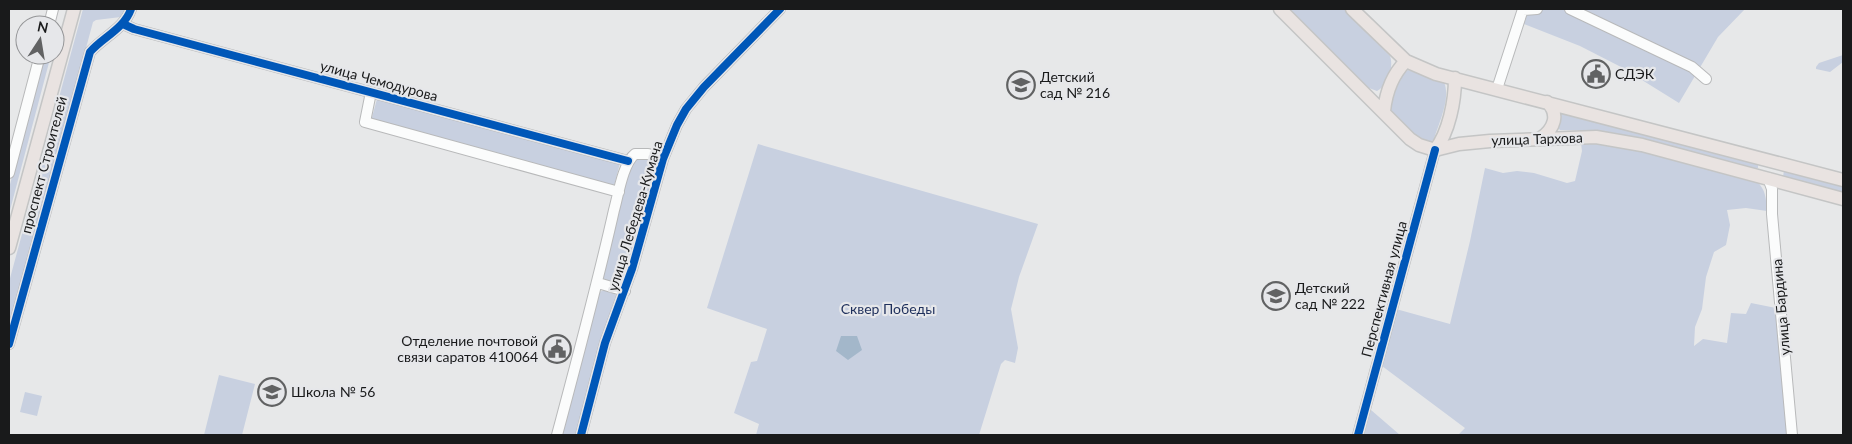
<svg xmlns="http://www.w3.org/2000/svg" width="1852" height="444" font-family="Lato,sans-serif">
<rect width="100%" height="100%" fill="#e7e8e9"/>
<path fill="#c8d0e0" d="M83 9H127L121 17 96 20 93 22 9 334V282Z
M1287 9H1344L1390 56C1394 67 1388 85 1377 91L1369 88Z
M1529 9H1745L1718 37 1679 103 1621 67 1580 46 1524 24Z
M45 55H51L9 214V188Z
M1843 55V62L1830 72 1816 69V67L1819 63Z
M1408 70 1444 82C1451 99 1439 122 1434 139L1428 144 1423 142 1393 115 1391 109 1390 104 1399 77Z
M377 99 620 163 614 186 371 121Z
M1560 111 1758 164V168H1753L1611 133 1597 131 1560 130 1558 128Z
M1592 142 1615 145 1756 181C1766 189 1766 199 1767 211L1746 208 1727 210 1730 225 1726 245 1714 252 1706 277 1702 309 1695 327 1694 346 1703 339 1727 343 1731 313 1746 314 1751 303 1776 308 1787 435H1458L1465 428 1382 366 1396 309 1450 324 1470 241 1485 168 1503 173 1517 171 1534 173 1567 183 1575 181 1582 151 1581 143Z
M758 144 1038 224 1019 277 1011 309 1018 348 1015 363 1005 360 1001 364 979 435H756L759 424 734 413 751 362 757 361 767 329 707 308Z
M638 157C647 158 655 158 656 169L624 281 615 284 605 280 603 277 622 193 631 162Z
M1784 170 1843 186V193L1783 177Z
M605 290 611 291 617 296V300L603 338 576 435H560L599 292Z
M219 375 255 384 242 435H204Z
M25 392 42 396 37 416 20 412Z
M1371 410 1400 435H1364Z"/>
<path fill="#a3b7ca" d="M841 336H857L862 350 848 360 836 351Z"/>
<g fill="none" stroke-linecap="round" stroke-linejoin="round">
<defs>
<path id="minor" d="M1570 9 1692 67 1706 79
M1523 10 1537 9
M123 24 134 29 628 161
M49 25 53 9
M1497 89 1523 9
M371 92 365 122 619 192
M9 173 40 55
M1768 178 1772 189V214L1792 435
M598 283 625 291
M9 344 90 52C103 37 124 29 131 9
M557 435C577 360 597 286 614 210 618 196 623 163 635 154H648L663 159
M581 435 605 343 632 269 663 159 677 125 686 109 704 87 780 9
M1358 435 1435 150"/>
<path id="major" d="M1280 9 1410 139 1419 145 1435 150 1459 144 1490 141 1596 137 1642 145 1843 199
M1352 9 1406 61 1436 74 1843 180
M1384 111C1386 92 1392 75 1406 61
M1541 138C1554 129 1560 114 1547 102
M1435 150C1449 132 1455 101 1455 78
M9 248 74 9"/>
</defs>
<use href="#minor" stroke="#b8b9ba" stroke-width="12"/>
<use href="#major" stroke="#c4c5c5" stroke-width="15"/>
<use href="#minor" stroke="#fbfcfc" stroke-width="10"/>
<use href="#major" stroke="#e9e3e1" stroke-width="12"/>
<defs>
<path id="cycleway" d="M123 24 134 29 628 161
M9 344 90 52C103 37 124 29 131 9
M581 435 605 343 632 269 663 159 677 125 686 109 704 87 780 9
M1358 435 1435 150"/>
</defs>
<use href="#cycleway" stroke="#e6e7ea" stroke-width="11"/>
<use href="#cycleway" stroke="#0057b8" stroke-width="8"/>
</g>
<defs>
<symbol id="civic-ring" viewBox="-11 -11 22 22"><circle r="9.5" fill="#e6e7ea" stroke="#616263" stroke-width="1.5"/><path d="M-.6-6.5H3V-4.5H.6V-3L4-1V1h2V6H-6V1h2V-1L-.6-3ZM-1.2 2.5V6h2.4V2.5Z" fill="#616263"/></symbol>
<symbol id="school-ring" viewBox="-11 -11 22 22"><circle r="9.5" fill="#e6e7ea" stroke="#616263" stroke-width="1.5"/><path d="M0-5L7-2L0 1L-7-2ZM-4 1L0 2.5L4 1V4Q0 6-4 4Z" fill="#616263"/></symbol>
</defs>
<g fill-rule="evenodd">
<use href="#civic-ring" x="1580" y="58" width="32" height="32"/>
<use href="#school-ring" x="1005" y="69" width="32" height="32"/>
<use href="#school-ring" x="1260" y="280" width="32" height="32"/>
<use href="#civic-ring" x="541" y="333" width="32" height="32"/>
<use href="#school-ring" x="256" y="376" width="32" height="32"/>
</g>
<g text-anchor="middle" stroke-width="4.5" stroke-linejoin="round" paint-order="stroke">
<g font-size="14" fill="#191a1b" stroke="#e6e7ea" text-anchor="start">
<text x="1615" y="79">СДЭК</text>
<text x="1040" y="82">Детский<tspan x="1040" dy="16">сад № 216</tspan></text>
<text x="1295" y="293">Детский<tspan x="1295" dy="16">сад № 222</tspan></text>
<text x="538" y="346" text-anchor="end">Отделение почтовой<tspan x="538" dy="16">связи саратов 410064</tspan></text>
<text x="291" y="397">Школа № 56</text>
</g>
<g font-size="14" fill="#191a1b" stroke="#e6e7ea">
<text transform="translate(379 81) rotate(15)" y="5">улица Чемодурова</text>
<text transform="translate(1537 139) rotate(-2)" y="5">улица Тархова</text>
<text transform="translate(44 165) rotate(-75)" y="5">проспект Строителей</text>
<text transform="translate(635 216) rotate(-73)" y="5">улица Лебедева-Кумача</text>
<text transform="translate(1384 289) rotate(-75)" y="5">Перспективная улица</text>
<text transform="translate(1781 307) rotate(-95)" y="5">улица Бардина</text>
</g>
<g font-size="14" fill="#1f305c" stroke="#e6e7ea">
<text x="888" y="314">Сквер Победы</text>
</g>
</g>
<rect width="1852" height="444" fill="none" stroke="#191a1b" stroke-width="20"/>
<g transform="translate(40 40) rotate(12)"><circle r="24" fill="#e6e7ea" stroke="#949597"/>
<path d="M0-4L9 19L0 12L-9 19Z" fill="#616263"/>
<text y="-8" font-size="14" font-weight="bold" text-anchor="middle" fill="#191a1b">N</text>
</g>
</svg>
